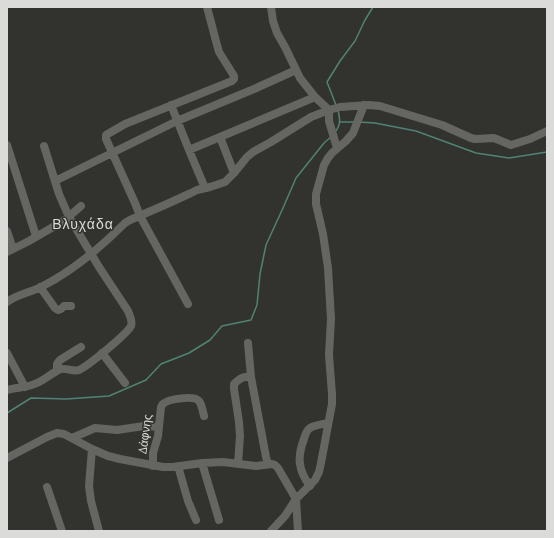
<svg xmlns="http://www.w3.org/2000/svg" width="554" height="538" font-family="'PT Sans',sans-serif">
<rect width="100%" height="100%" fill="#32332f"/>
<g fill="none" stroke-linecap="round" stroke-linejoin="round">
<path stroke="#508373" stroke-width="1.5" d="M336 105 327 82 340 61 355 41 365 20 373 7
M340 122H354
M359 122 375 123 416 131 476 153 509 158 547 152
M335 132C341 125 340 119 338 110
M7 413 31 398 66 399 109 396 146 380 161 364 189 353 210 340 222 326 251 320 257 305 260 274 266 245 283 208 296 178 324 143 331 137"/>
<path stroke="#656661" stroke-width="8" d="M271 7 273 21 277 33 285 47 300 78 315 97 329 110 340 107 369 105 380 106 442 125 471 138 475 139 494 138 511 145 530 139 547 131
M171 105 189 150 205 188
M220 137 234 173
M7 145 36 236
M189 150 315 97
M55 181 177 121 254 89 296 70
M7 231 13 249
M7 252 29 241 65 220 81 206
M40 287 55 308 58 310 61 309 64 306H71
M7 302C18 294 29 293 41 287 71 272 101 247 125 223L130 220 167 204 191 193 197 190 210 187 225 182 234 173 247 157 253 152 271 142 311 117 329 110V121L337 148
M188 304 140 216 135 203 106 139V135L125 124 232 81 234 79V76L219 52 217 45 207 7
M248 343 251 377
M7 353 25 387
M102 353 125 383
M57 370V364L60 360 81 347
M7 390C17 387 27 388 37 383 43 381 56 370 61 369 67 368 73 372 79 370 88 366 127 334 131 326 133 321 130 316 128 311L99 267 69 217 59 194 44 146
M72 438 95 428 117 430 144 426 159 427
M92 449 89 486 91 501 99 531
M7 458 47 437 57 433 64 434 92 449 108 456 120 459 136 462 163 467H173L202 463 223 462 256 466 272 464 275 465 278 468 296 499 298 531
M202 463 219 520
M238 464 240 436 239 422 234 389V384C240 378 244 376 251 377L266 457 268 464
M153 466V453L158 436 161 407C162 406 162 404 163 404 168 399 194 395 199 401 202 405 203 412 204 416
M178 466 188 501 196 520
M310 486C298 470 297 457 304 439 305 435 307 430 310 428 314 425 322 424 328 423
M47 487 62 531
M271 531 285 516 296 499 315 480 319 472 321 463 332 404V394L329 355 331 319 328 268 323 234 316 204V194L324 165 328 158 332 153 346 141 353 133 364 105"/>
</g>
<g text-anchor="middle" stroke-width="3" stroke-linejoin="round" paint-order="stroke">
<g font-size="12" fill="#dbdcd9" stroke="#32332f">
<text transform="translate(145 434) rotate(-82)" y="4">Δάφνης</text>
</g>
<g font-size="14" letter-spacing="1" fill="#dbdcd9" stroke="#32332f">
<text x="83" y="229">Βλυχάδα</text>
</g>
</g>
<rect width="554" height="538" fill="none" stroke="#dbdcd9" stroke-width="16"/>
</svg>
